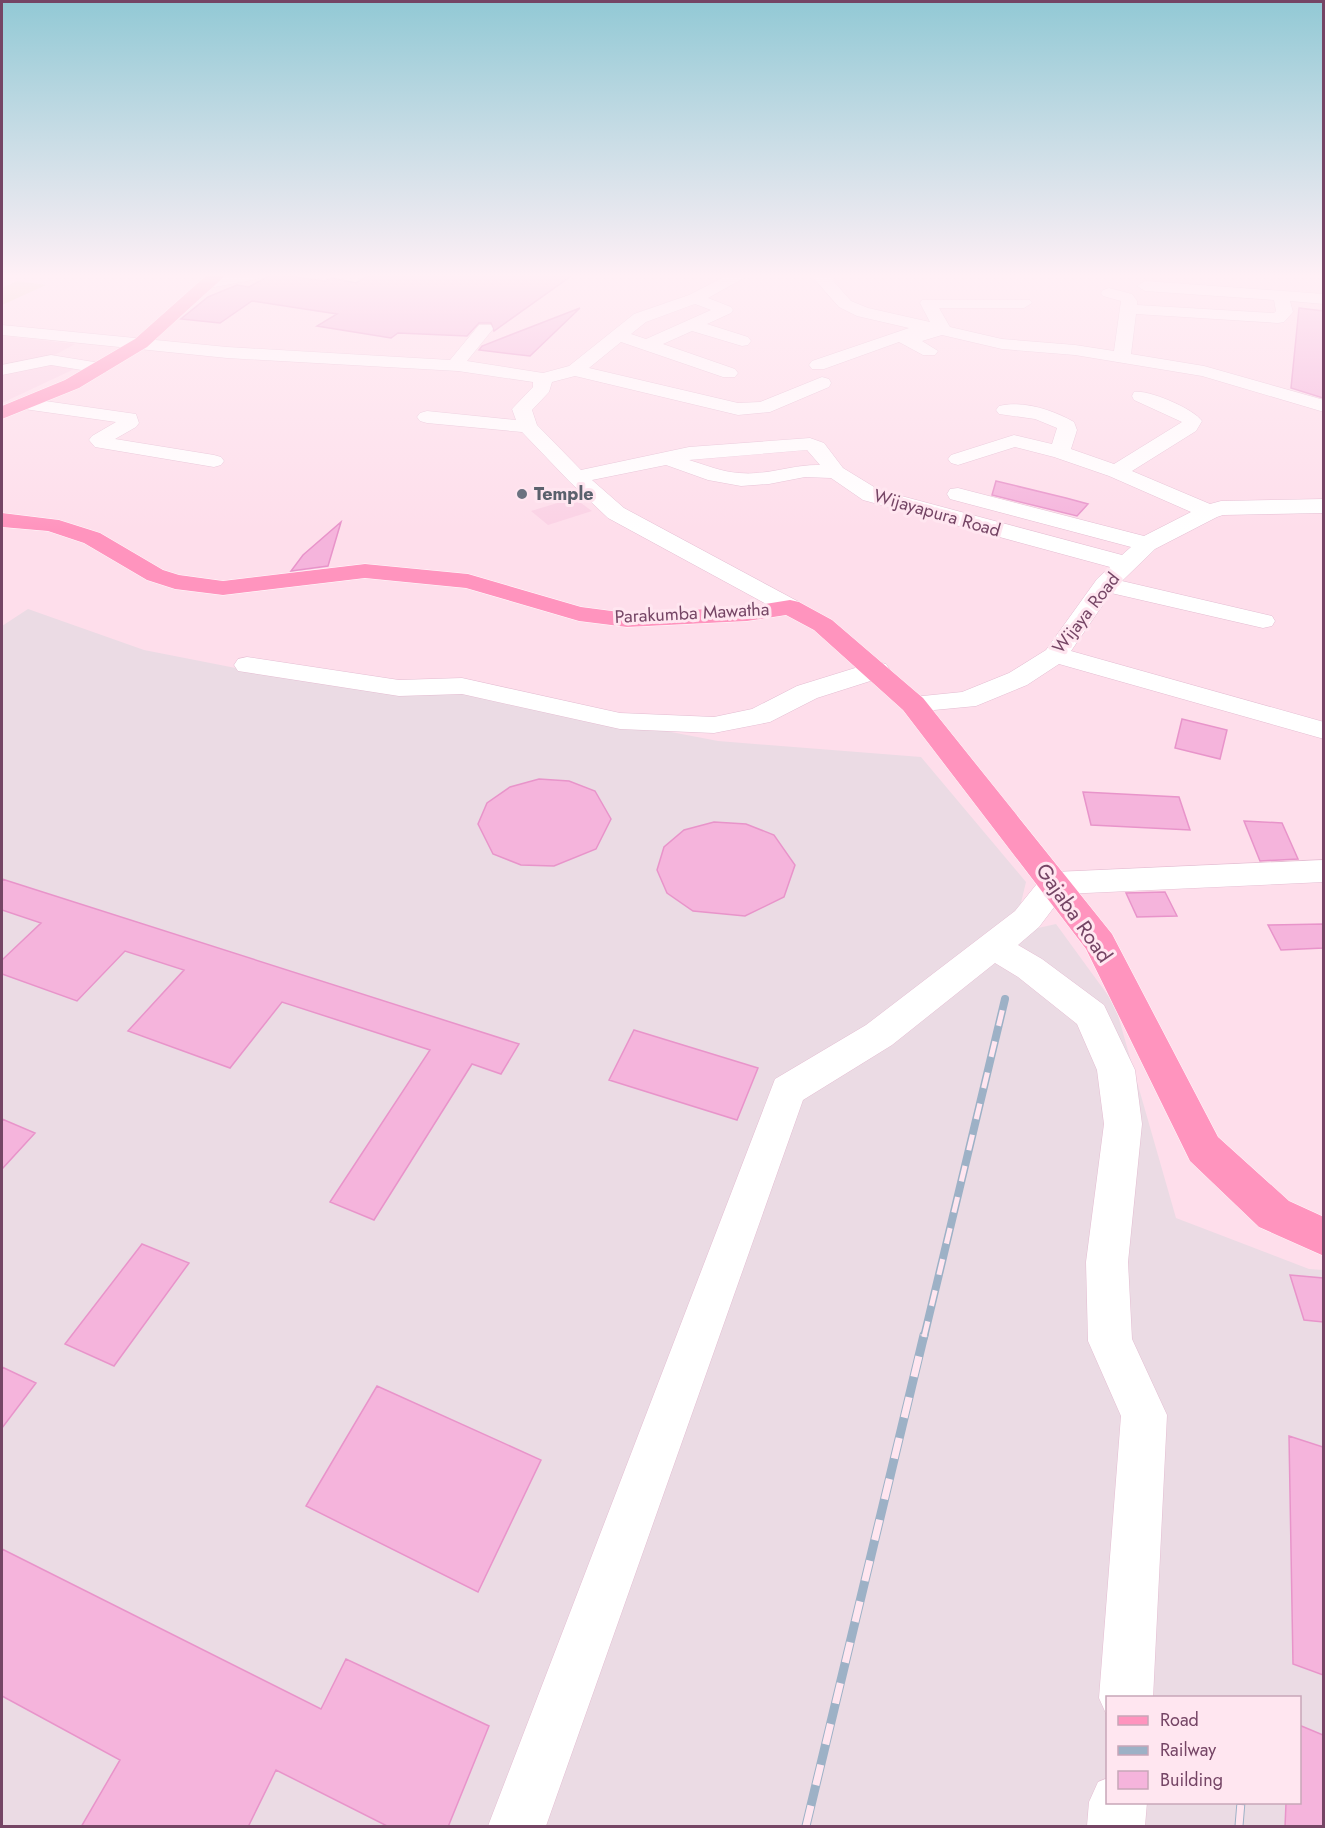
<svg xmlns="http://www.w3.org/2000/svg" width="1325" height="1828" font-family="Jost,sans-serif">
<rect width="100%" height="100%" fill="#fedeeb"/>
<path fill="#fbd2e5" d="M2 336 75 344 51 357 85 364 2 403Z
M574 498 592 511 548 525 531 511Z"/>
<path fill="#ebdbe4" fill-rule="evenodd" d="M28 609 144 650 251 671 452 690 718 741 921 757 1026 882 1018 915 1038 928 1056 924 1115 1005 1176 1218 1309 1269 1323 1270V1826H2V626ZM1108 1698H1300V1802H1108Z"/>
<path fill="#ebd7bc" d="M17 281 46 285 2 305V288Z"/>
<path fill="#f5b4dc" stroke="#e894ca" stroke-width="1.5" d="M272 274 325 281 332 278 356 283 371 274H574L494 331 491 323H479L467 336 398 333 391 338 317 326 337 314 252 301 220 323 181 319 208 297 237 285 249 287Z
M580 308 530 356 479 350 482 346Z
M1299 308 1323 311V398L1291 388Z
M996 481 1066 498 1088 504 1077 516 992 495Z
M341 522 328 566 291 571 303 555Z
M1182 719 1227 730 1220 759 1175 748Z
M539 779 569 781 595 791 611 819 596 849 554 866 521 865 493 854 478 824 487 803 510 787Z
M1083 792 1179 797 1190 830 1091 825Z
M1244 821 1282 823 1298 859 1260 861Z
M714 822 746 824 774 835 795 865 784 897 745 916 693 911 667 893 657 870 664 847 684 830Z
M2 879 519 1044 501 1074 472 1064 374 1220 330 1202 430 1050 282 1002 230 1068 128 1031 184 970 125 951 77 1001 2 974V960L41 923 2 910Z
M1165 892 1177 916 1137 917 1126 893Z
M1323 924V948L1281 950 1268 925Z
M634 1030 758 1068 737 1120 609 1080Z
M2 1119 35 1133 2 1169Z
M142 1244 189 1263 114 1366 65 1344Z
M1290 1275 1323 1278V1322L1304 1320Z
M2 1367 36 1383 2 1428Z
M377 1386 541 1460 478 1592 306 1506Z
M1289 1436 1323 1447V1675L1293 1664Z
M2 1549 321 1709 346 1659 489 1726 448 1827H389L276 1770 248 1827H81L120 1760 2 1696Z
M1299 1725 1323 1735V1827H1285L1286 1803H1299Z"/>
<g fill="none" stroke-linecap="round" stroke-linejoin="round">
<defs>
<path id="minor" d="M231 274H265L257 279 204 289 196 284 198 281Z
M730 274H751L708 298 731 307 733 310 731 313 707 324 748 337 751 341 748 345 742 346 692 331 663 344 735 369 738 373 735 377H723L621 342 589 368 738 403 760 402 822 377 829 379 831 383 829 387 770 412 738 415 575 376 552 382 549 392 532 410 537 425 581 470 689 447 810 438 824 443 843 468 879 490 1122 555 1131 547 950 499 947 494 950 489 958 488 1144 536 1191 512 1109 476 1054 457 1015 447 958 465 951 463 948 459 951 455 1014 435 1052 444 1057 428 1035 419 999 414 996 410 999 406C1023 400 1053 410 1074 422L1077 430 1071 449 1114 464 1182 422 1134 400 1132 396 1134 392C1148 389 1194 409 1202 421L1196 431 1132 471 1210 504 1221 501 1324 499V513L1223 515 1217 517 1155 549 1122 581 1272 616 1275 621 1272 626 1263 628 1111 593 1071 651 1324 722V739L1059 664 1027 685 976 706 913 712 903 710 899 704 903 698 962 692 1009 673 1046 650 1097 579 1110 567 863 500 831 478 805 477 769 484 741 486 708 480 666 465 592 480 624 508 799 602 802 607 799 612 790 614 781 612 608 518 569 481 522 432 427 423 420 421 417 417 420 413 427 411 516 420 512 409 533 387V382L458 371 227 358 2 335V325L227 347 450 360 479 325H491L493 329 467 361 543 373 569 366 634 314 689 295ZM695 304 711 310 646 339 631 334 646 322ZM807 450 820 465C793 464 767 476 739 473 722 472 706 465 689 460Z
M810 274H827L851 301 868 308 930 322 920 303 922 300H1030L1032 303 1024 308H939L950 327 1002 339 1075 345 1114 351 1121 301 1103 296 1101 293 1103 290 1109 288 1132 294 1137 301V305L1274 313 1276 311 1274 300 1145 291 1137 286 1145 281 1324 294V304L1290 301 1293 312 1284 322 1278 323 1136 314 1131 354 1204 366 1324 400V412L1202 376 1075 355 1002 349 942 335 922 341 938 351 935 355H923L899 342 824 369H812L809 365 812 361 909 328 857 316 839 307Z
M51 355 100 363 106 364 109 368 106 372 100 373 51 365 2 375V365Z
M24 398 136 414 139 423 136 427 115 439 214 455 221 457 224 461 221 465 214 467 95 447 89 440 92 436 116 422 17 408 14 404 17 400Z
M247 657 399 680 462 678 620 713 714 717 752 709 797 686 868 664 877 662 886 664 890 670 886 676 817 698 770 722 714 733 620 729 462 694 399 696 238 671 234 665 238 659Z
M1324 860V882L1064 894 1039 927 1018 945 1042 959 1104 1005 1135 1070 1142 1124 1128 1262 1132 1339 1167 1415 1153 1698H1108V1718L1099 1698 1121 1416 1088 1341 1086 1262 1104 1124 1097 1070 1077 1024 1018 977 995 963 892 1045 803 1100 546 1826H488L775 1079 866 1025 1015 911 1044 875 1055 872Z
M1108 1778V1802H1147L1145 1826H1087L1089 1802 1098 1782Z"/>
<path id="major" d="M208 274H227L147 347 79 388 2 419V406L65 380 135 339Z
M2 513 59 520 100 533 163 570 179 575 223 581 365 564 468 574 581 607 627 613 747 607 790 600 799 602 832 620 923 698 1112 934 1218 1137 1289 1201 1324 1217V1256L1259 1227 1190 1161 1086 949 903 710 814 630 786 615 747 621 627 627 579 621 466 588 365 578 223 595 175 589 147 580 84 543 48 531 2 527Z"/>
</defs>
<use href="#minor" stroke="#e4bdd2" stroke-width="1"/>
<use href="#major" stroke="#fff" stroke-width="1"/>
<use href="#minor" fill="#fff" fill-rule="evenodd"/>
<use href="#major" fill="#ff94be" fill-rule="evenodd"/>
<defs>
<path id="rail-far1" d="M924 1337 1005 999"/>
<path id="rail" d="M806 1826 924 1335
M1239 1826 1241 1802"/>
</defs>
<use href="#rail-far1" stroke="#9db1c6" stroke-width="8"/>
<use href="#rail" stroke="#9db1c6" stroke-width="9"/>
<use href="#rail-far1" stroke="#ffe6f0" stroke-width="5" stroke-dasharray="16" stroke-linecap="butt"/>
<use href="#rail" stroke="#ffe6f0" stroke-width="7" stroke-dasharray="21" stroke-linecap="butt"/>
</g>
<linearGradient id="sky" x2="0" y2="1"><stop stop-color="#92c9d5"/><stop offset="0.52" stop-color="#fff0f6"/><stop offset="1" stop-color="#fff0f6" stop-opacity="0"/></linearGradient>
<rect width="1325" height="530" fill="url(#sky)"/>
<circle fill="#6b7280" stroke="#ffe6f0" stroke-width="2" cx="522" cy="494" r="6"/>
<g text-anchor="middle" stroke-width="6" stroke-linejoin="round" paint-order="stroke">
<g font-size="18" font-weight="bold" fill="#5b616d" stroke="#ffe6f0" text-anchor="start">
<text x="534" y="500">Temple</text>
</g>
<g font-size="18" fill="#754565" stroke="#ffe6f0">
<text transform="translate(937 513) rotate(16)" y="6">Wijayapura Road</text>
<text transform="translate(692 613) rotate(-3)" y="6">Parakumba Mawatha</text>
<text transform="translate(1086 613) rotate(-52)" y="6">Wijaya Road</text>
</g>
<g font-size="21" fill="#754565" stroke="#ffe6f0">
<text transform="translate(1074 913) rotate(55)" y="7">Gajaba Road</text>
</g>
</g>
<rect width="1325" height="1828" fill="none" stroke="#754565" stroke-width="6"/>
<rect x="1106" y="1696" width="195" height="108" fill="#ffe6f0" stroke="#c8a6b8" stroke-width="1.5"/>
<rect x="1118" y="1716" width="30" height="9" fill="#ff94be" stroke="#c8a6b8" stroke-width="1.5"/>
<text x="1160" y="1726" font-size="18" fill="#754565">Road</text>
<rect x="1118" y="1746" width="30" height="9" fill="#9db1c6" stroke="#c8a6b8" stroke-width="1.5"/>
<text x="1160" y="1756" font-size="18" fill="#754565">Railway</text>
<rect x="1118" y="1771" width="30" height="18" fill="#f5b4dc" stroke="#c8a6b8" stroke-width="1.5"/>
<text x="1160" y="1786" font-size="18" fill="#754565">Building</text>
</svg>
